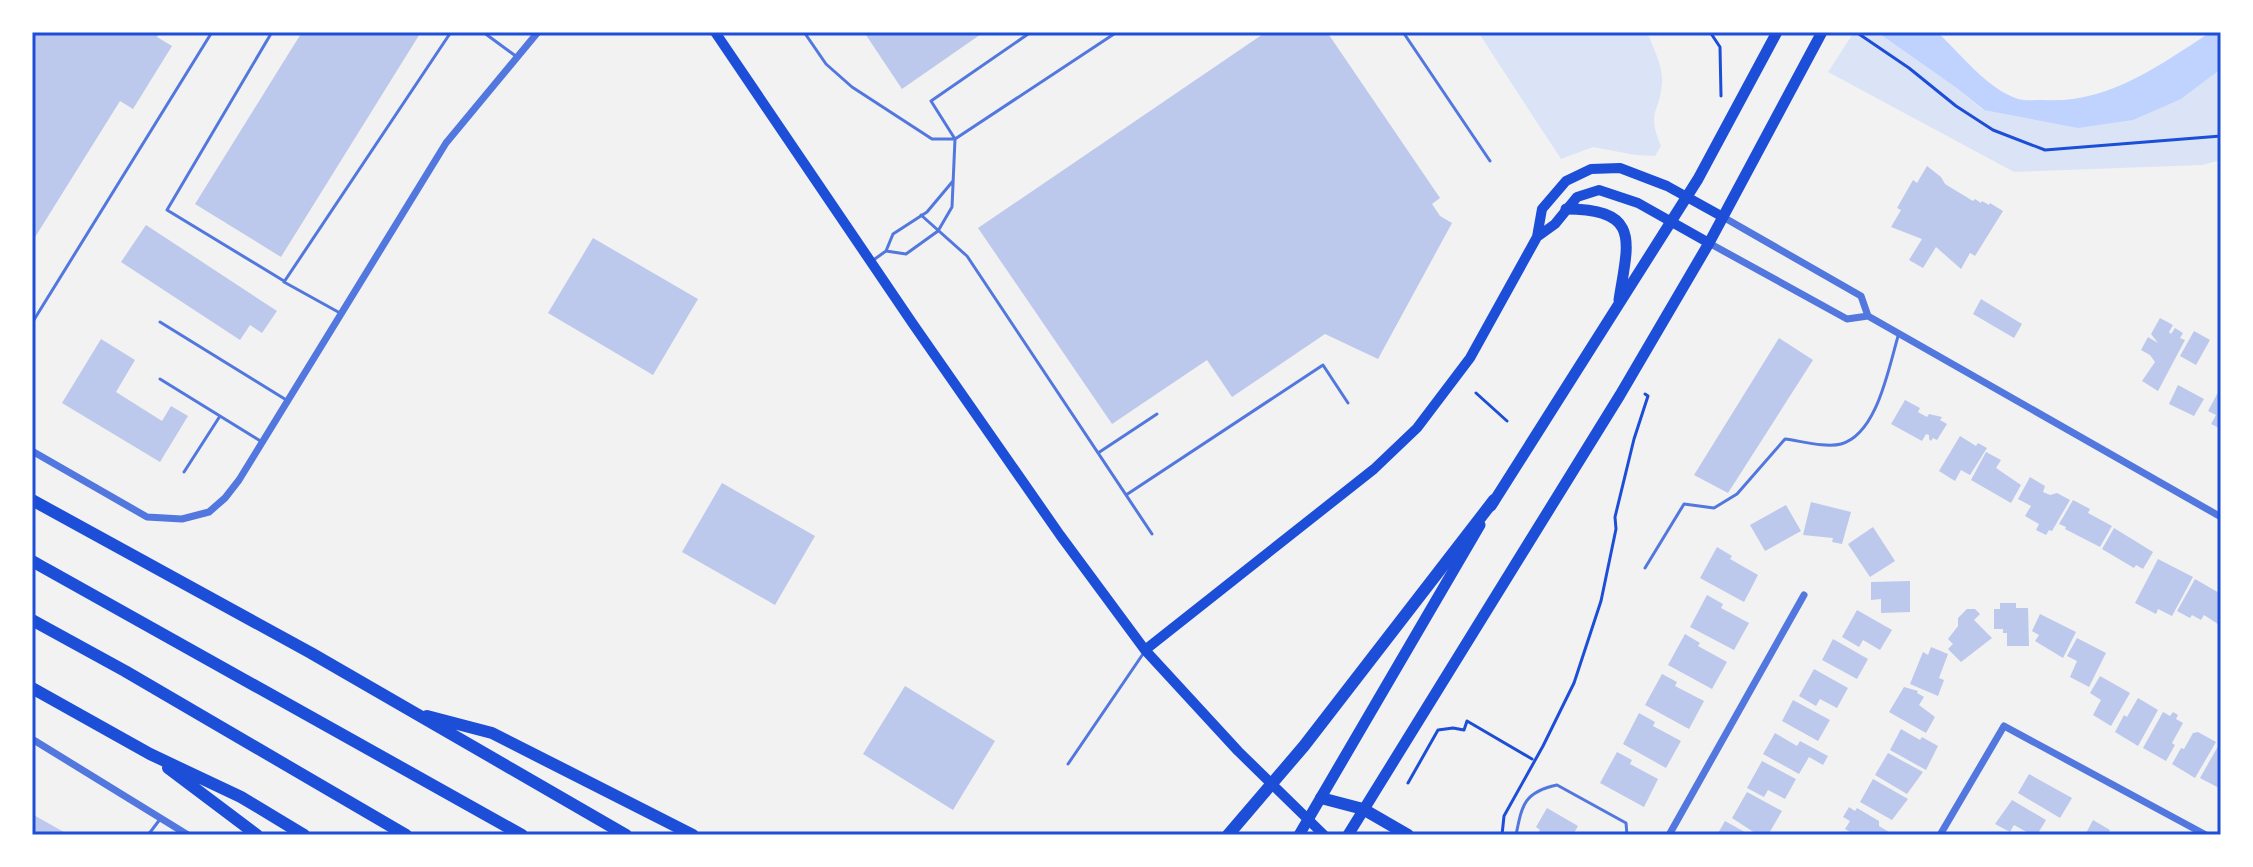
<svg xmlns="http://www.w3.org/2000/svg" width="2253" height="867" font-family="'Sofia Sans Condensed',sans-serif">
<rect width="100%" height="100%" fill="#f2f2f2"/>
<path fill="#dbe4f7" d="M1478 32H1647C1653 47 1663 66 1662 82 1660 114 1646 111 1661 146L1655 156 1635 155 1593 147 1561 159Z
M1854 32H1877L1958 89 1983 110 2181 99 2221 69V160L2202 165 2014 172 1828 72Z"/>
<path fill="#bfd3fe" d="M1877 32H1937C1960 53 1987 89 2018 99 2025 101 2035 100 2043 100 2108 104 2158 66 2211 32H2221V69L2181 99 2133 120 2078 128 1984 110 1958 89Z"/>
<path fill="#bdc9ec" d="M32 32H160L157 37 172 46 133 109 120 101 32 242Z
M302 32H421L281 257 195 204Z
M864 32H984L902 89Z
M1266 32H1327L1440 198 1432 204 1440 216 1452 223 1378 359 1325 334 1232 397 1207 360 1112 424 978 228Z
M1927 166 1941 177 1945 184 1973 201 1975 199 1981 203 1982 201 1989 205 1990 203 2003 211 1975 256 1970 253 1961 269 1936 247 1923 268 1909 260 1922 239 1891 227 1901 210 1897 208 1913 180 1917 183Z
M146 225 277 311 262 333 250 325 240 340 121 262Z
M593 238 698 299 653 375 548 313Z
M1981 299 2022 324 2014 338 1973 314Z
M2160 318 2173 325 2169 332 2171 334 2175 328 2183 333 2180 338 2185 340 2158 391 2142 381 2155 362 2150 355 2141 350 2148 337 2158 343 2151 334Z
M2194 331 2210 340 2196 365 2180 356Z
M1779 338 1813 360 1728 493 1694 475Z
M101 339 135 360 116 392 162 421 171 406 188 416 160 462 62 403Z
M2178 385 2204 399 2194 416 2169 404Z
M2221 387V429L2211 424 2216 415 2208 411Z
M1905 400 1920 408 1918 412 1927 417 1929 414 1942 417 1940 420 1947 424 1937 440 1933 438 1931 441 1929 439V435L1926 434 1922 441 1891 424Z
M1960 436 1976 446 1978 443 1987 448 1970 475 1961 470 1955 481 1939 471Z
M1986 452 2001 460 1996 468 2021 485 2011 503 1971 480Z
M2030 477 2045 486 2043 492 2050 495 2057 493 2070 500 2052 531 2049 530 2046 535 2036 530 2039 524 2025 516 2031 506 2018 499Z
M722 483 815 536 775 605 682 552Z
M2073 500 2090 509 2088 513 2112 526 2100 547 2065 529 2066 527 2059 524Z
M1811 502 1851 512 1842 544 1832 542 1833 538 1803 535Z
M1786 505 1801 531 1765 551 1750 525Z
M1873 527 1895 561 1870 577 1848 544Z
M2114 528 2153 552 2143 569 2136 565 2134 568 2102 549Z
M1717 547 1732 556 1730 559 1758 575 1744 602 1700 578Z
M2158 559 2193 577 2172 616 2158 609 2156 614 2135 603Z
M2195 579 2221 594V626L2204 615 2201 620 2192 615 2190 618 2177 611Z
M1910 581V612L1881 613V599L1871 600V582Z
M1707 595 1723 604 1721 608 1749 623 1734 650 1690 627Z
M2000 603H2016V608H2028L2029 646H2007V633H2003V629H1994V609H2000Z
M1967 609H1975L1980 614 1974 620 1992 638 1961 662 1948 649 1953 644 1948 639 1958 626V618Z
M1857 610 1892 630 1880 650 1863 640 1859 647 1842 637Z
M2040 614 2076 632 2063 658 2035 641 2039 635 2032 631Z
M1685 634 1700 643 1698 646 1727 662 1712 689 1668 665Z
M2077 638 2106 653 2089 687 2070 677 2077 661 2067 656Z
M1833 639 1868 659 1857 679 1822 660Z
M1931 647 1948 654 1939 678 1944 680 1938 696 1910 684 1923 652 1928 655Z
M1814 669 1848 688 1837 708 1820 699 1816 706 1799 696Z
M1662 674 1677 682 1675 686 1704 701 1689 729 1645 705Z
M2100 676 2130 693 2111 726 2093 715 2101 700 2090 693Z
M905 686 995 741 953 810 863 754Z
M1904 687 1918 691 1917 693 1924 697 1919 705 1935 717 1926 733 1889 712Z
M2138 698 2158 710 2138 746 2115 732 2124 715 2127 717Z
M1793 700 1830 720 1818 741 1782 721Z
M2163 712 2170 716 2173 712 2178 715 2176 719 2183 723 2172 743 2175 745 2166 761 2143 748Z
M1639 713 1655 722 1653 726 1681 741 1666 768 1623 744Z
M1901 729 1920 740 1922 737 1938 746 1926 770 1890 750Z
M2198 732 2216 742 2195 778 2172 764 2181 748 2184 749 2193 733Z
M1775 733 1797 746 1800 741 1828 756 1823 765 1809 757 1799 774 1763 754Z
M2221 741V789L2200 778Z
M1617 752 1632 760 1630 764 1658 779 1644 807 1600 783Z
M1888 753 1923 772 1907 794 1875 775Z
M1762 761 1796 779 1785 799 1768 790 1764 797 1747 788Z
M2029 774 2072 798 2060 818 2018 793Z
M1873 779 1908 799 1892 820 1860 802Z
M1747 792 1782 811 1768 835H1758L1732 818Z
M2012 800 2046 820 2037 835H2032L2014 825 2010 832 1995 824Z
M1849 807 1855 811 1857 808 1879 821V826L1889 832 1887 835H1855L1845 829 1850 821 1843 817Z
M1547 808 1578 826 1573 835H1537L1540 830 1536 827Z
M32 814 69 835H32Z
M2093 820 2110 830 2107 835H2085Z
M1725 821 1750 835H1717Z"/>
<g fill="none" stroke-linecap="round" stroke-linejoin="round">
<path stroke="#1d4ed8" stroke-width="3" d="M1710 32 1720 47 1721 96
M1856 32 1909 68 1956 106 1993 130 2045 150 2221 136
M1476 393 1507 421
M1408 783 1438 730 1453 728 1464 730 1467 721 1532 759
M1502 835 1504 816 1543 746 1574 683 1601 601 1616 529 1615 517 1634 439 1648 396 1645 394"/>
<path stroke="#5277de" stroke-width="3" d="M272 32 167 210 284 281
M483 32 517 57
M804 32 826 64 852 87 932 139H955L1117 32
M1403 32 1490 161
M921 215 967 256 1152 534
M886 251 906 254 938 231 952 207 955 139 931 101 1031 32
M872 261 886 251 893 234 927 212 953 181
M340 313 284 282 451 32
M160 322 288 401
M32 323 212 32
M160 379 262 442
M1098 453 1157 414
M184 472 220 416
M1126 495 1323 365 1348 403
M1645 568 1684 504 1714 508 1737 494 1785 439C1801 441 1826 448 1841 444 1878 434 1889 365 1899 333
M1068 764 1145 651
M148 835 161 818
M1516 835C1522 805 1524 792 1557 785L1626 823 1627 835"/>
<path stroke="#5277de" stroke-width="7" d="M1723 217 1861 296 1868 316
M1709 243 1847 319 1868 316 2221 517
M32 451 147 517 182 519 209 512 225 498 239 480 446 143 538 32
M32 739 188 835
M1669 835 1804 595
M1940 835 2004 726 2206 835"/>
<path stroke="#1d4ed8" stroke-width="10" d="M715 32 913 324 1060 535 1145 650 1238 751 1324 835
M1537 237 1555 224 1577 197 1599 190 1638 203 1709 243
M1145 650 1374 469 1417 428 1470 358 1537 237 1542 209 1566 181 1591 169 1620 168 1667 186 1723 217"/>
<path stroke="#1d4ed8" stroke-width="11" d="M1566 209C1642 209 1628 242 1619 300
M1491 506 1698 179 1777 32
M1299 835 1480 525
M1348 835 1620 395 1709 243 1822 32"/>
<path stroke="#1d4ed8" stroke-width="12" d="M32 500 311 653 626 835
M32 561 522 835
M32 620 125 671 406 835
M32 688 150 754 241 797 304 835
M427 716 492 733 693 835
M168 768 257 835
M1321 798 1363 809 1408 835
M1228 835 1304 746 1494 500"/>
</g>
<rect width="2253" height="867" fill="none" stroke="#ffffff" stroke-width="68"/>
<rect x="34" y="34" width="2185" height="799" fill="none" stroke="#1d4ed8" stroke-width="3"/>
</svg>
